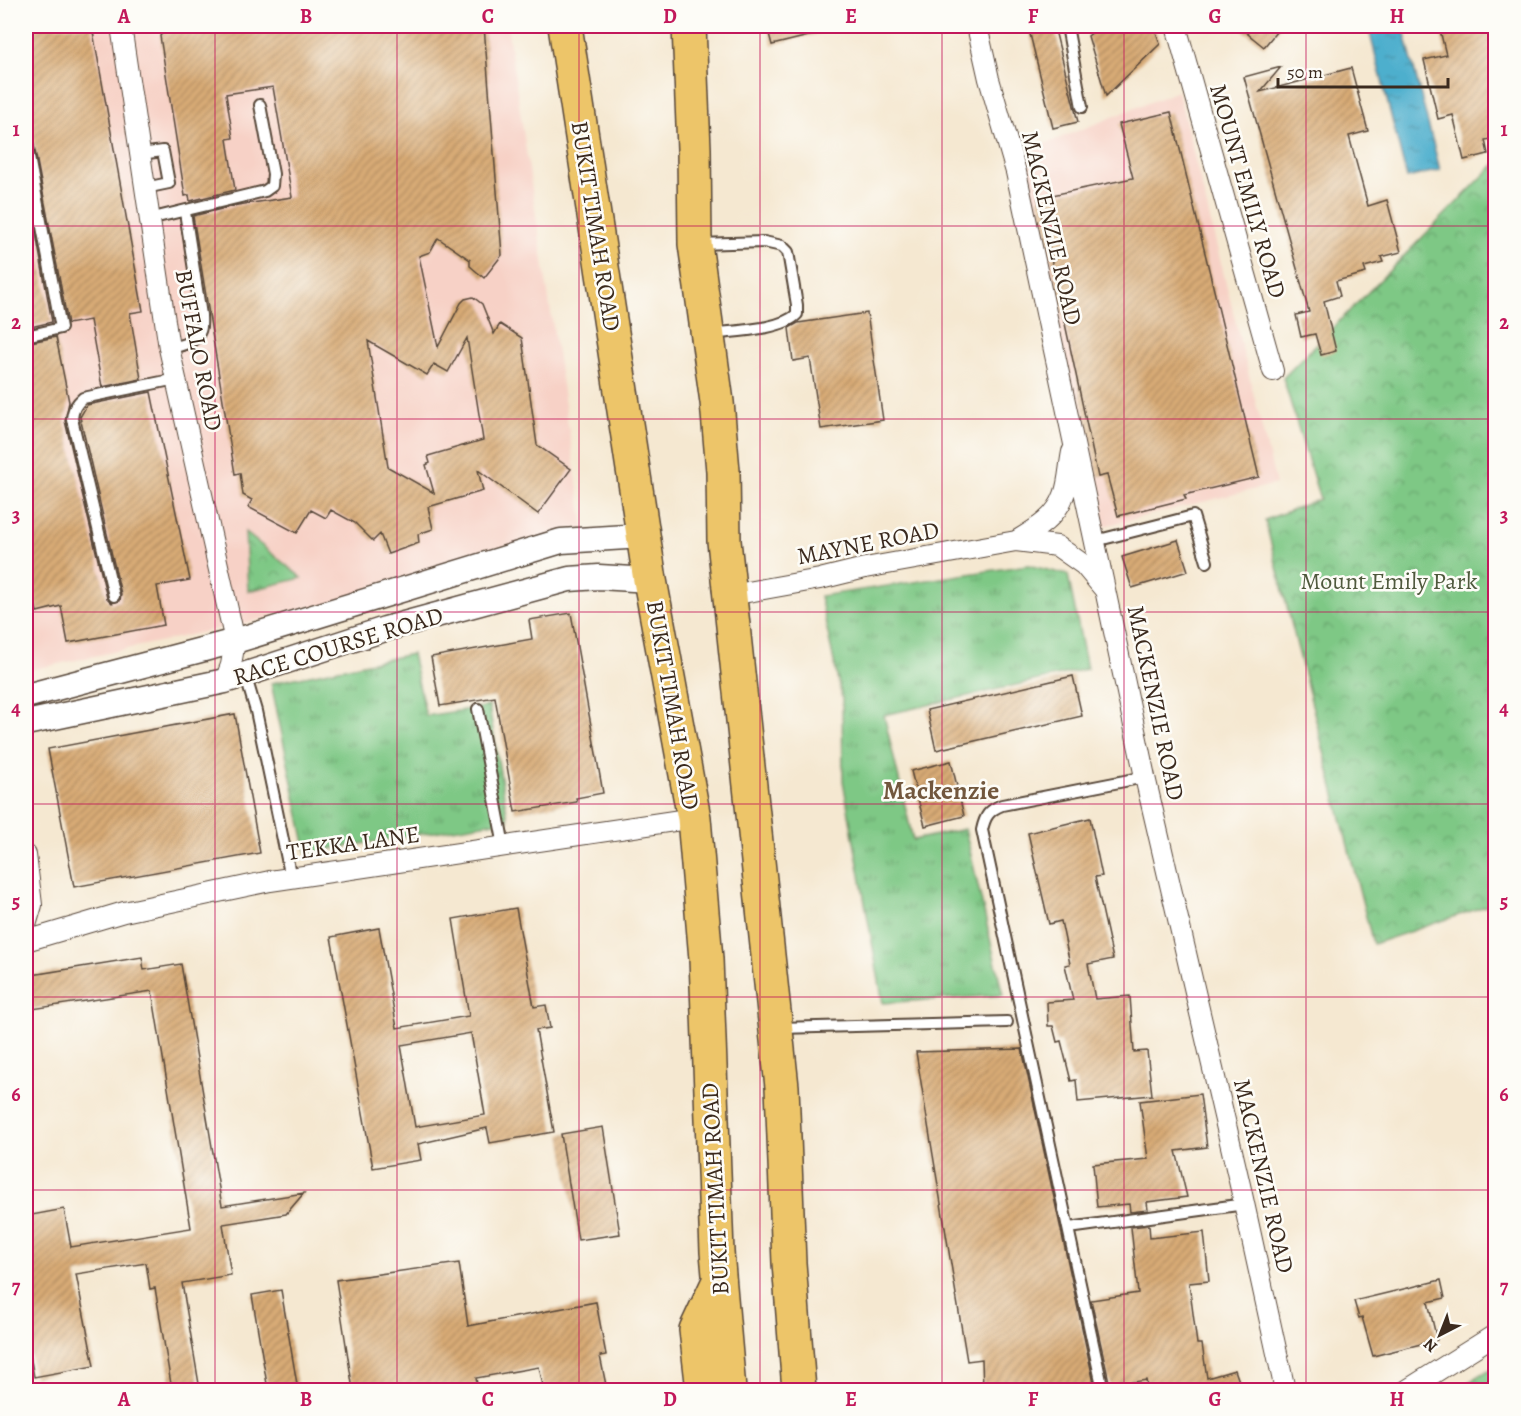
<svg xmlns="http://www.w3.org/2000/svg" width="1521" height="1416" font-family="Alegreya,serif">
<defs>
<pattern id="grass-tufts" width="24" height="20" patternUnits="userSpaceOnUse" patternTransform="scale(1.5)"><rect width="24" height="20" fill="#7ec885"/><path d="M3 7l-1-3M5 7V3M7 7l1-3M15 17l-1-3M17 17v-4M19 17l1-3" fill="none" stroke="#68a36c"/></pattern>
<pattern id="park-crowns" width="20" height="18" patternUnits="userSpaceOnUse" patternTransform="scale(1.5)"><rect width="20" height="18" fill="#7ec885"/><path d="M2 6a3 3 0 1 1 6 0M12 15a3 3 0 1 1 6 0" fill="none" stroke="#68a36c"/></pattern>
<pattern id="water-ripples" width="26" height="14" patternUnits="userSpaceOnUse" patternTransform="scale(1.5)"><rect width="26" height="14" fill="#4eafcd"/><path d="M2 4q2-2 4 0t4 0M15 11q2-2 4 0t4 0" fill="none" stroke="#428fa6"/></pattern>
<pattern id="building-hatch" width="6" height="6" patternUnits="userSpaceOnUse" patternTransform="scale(1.5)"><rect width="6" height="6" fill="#d8ab76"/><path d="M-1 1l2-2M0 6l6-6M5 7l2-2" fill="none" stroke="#b08b60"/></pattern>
</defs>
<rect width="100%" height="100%" fill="#fdfcf7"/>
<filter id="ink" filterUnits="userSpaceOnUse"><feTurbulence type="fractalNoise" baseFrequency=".0167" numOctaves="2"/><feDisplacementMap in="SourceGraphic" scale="12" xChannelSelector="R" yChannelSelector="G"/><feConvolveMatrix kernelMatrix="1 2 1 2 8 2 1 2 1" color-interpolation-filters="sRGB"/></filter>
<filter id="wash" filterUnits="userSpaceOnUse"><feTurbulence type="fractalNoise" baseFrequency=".008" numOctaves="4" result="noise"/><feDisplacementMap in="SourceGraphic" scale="24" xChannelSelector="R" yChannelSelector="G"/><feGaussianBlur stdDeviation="1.35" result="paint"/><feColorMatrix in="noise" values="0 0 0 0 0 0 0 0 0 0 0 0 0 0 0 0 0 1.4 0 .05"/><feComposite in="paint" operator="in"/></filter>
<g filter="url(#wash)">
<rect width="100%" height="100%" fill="#f5e8d1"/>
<path fill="#f7d1c6" d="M26 26H507L587 548 26 671Z
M1178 91 1276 484 1100 527 1020 154Z"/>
<path fill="url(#grass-tufts)" stroke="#5c7952" stroke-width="1.5" d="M1028 565 1068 575 1087 669 884 715 913 840 965 829 1003 995 883 1003 843 781 842 699 820 596Z
M412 654 426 716 489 706 508 820 307 853 271 683Z"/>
<path fill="url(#park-crowns)" stroke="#5c7952" stroke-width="1.5" d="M1495 164V903L1373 944 1265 520 1320 499 1283 378Z
M245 532 302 578 248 591Z
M1495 1366V1390H1456Z"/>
<path fill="url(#water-ripples)" stroke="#446c76" stroke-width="1.5" d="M1368 26H1403L1440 170 1407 178Z"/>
<g id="blocks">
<path fill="url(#building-hatch)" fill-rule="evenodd" d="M26 26H92L143 311 130 313 141 379 102 387 90 320 68 324 33 140 31 136 26 134V126L33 125 26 80Z
M167 26H484L502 255 484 278 470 266V260L438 238 430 252 419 256 438 347 461 303 465 299 473 297 482 304 494 334 500 324 522 338 537 445 571 469 538 514 478 470 483 491 428 507 433 529 418 534 419 543 388 554 380 534 373 541 355 523 331 510 326 518 311 510 297 533 248 507 252 500 243 495 240 473 235 474 193 216 238 205 292 197 273 87 226 94 233 138 227 139 235 190 190 201 189 195 185 196 160 36ZM467 338 483 440 428 456 430 463 426 465 434 493 388 467 368 341 427 375 434 364 448 372Z
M767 26H825V32L772 45Z
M1028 26H1054L1078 122 1053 128Z
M1100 26H1154L1160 44 1106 96 1088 36Z
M1238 26H1281L1264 47Z
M1439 26H1496V138L1485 140 1488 154 1464 160 1453 115 1438 119 1424 60 1446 55Z
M1281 67 1260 92 1351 68 1368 131 1349 136 1368 206 1387 200 1401 252 1381 257 1383 262 1364 267 1366 273 1336 281 1340 296 1324 301 1336 351 1321 355 1315 334 1301 337 1296 315 1309 312 1244 77Z
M1171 112 1259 477 1184 495 1186 499 1118 516 1107 475 1098 477 1038 198 1133 178 1119 124Z
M26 179 52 322 26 328Z
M867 313 883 420 821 429 810 358 793 361 789 328 798 323Z
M56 337 69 402 65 421 107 598 112 603 120 601 121 594 80 417 87 405 151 392 190 580 157 586 164 625 68 643 61 606 37 612 26 566V343Z
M1178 540 1188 571 1132 588 1122 557Z
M571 613 603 793 576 798 577 802 515 812 495 697 440 706 431 657 532 639 529 620Z
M1073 676 1082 716 936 750 927 710Z
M235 714 260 853 74 887 48 749Z
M951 761 964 816 925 826 911 771Z
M1090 818 1102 876 1095 877 1113 959 1088 964 1095 999 1130 996 1134 1052 1147 1051 1152 1095 1078 1102 1076 1080 1071 1081 1061 1041 1057 1042 1053 1026H1048L1047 1002 1073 1000 1065 965 1070 964 1061 921 1049 924 1028 833Z
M516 908 534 1007 546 1005 550 1028 536 1030 554 1132 490 1143 487 1128 418 1144 421 1160 373 1168 331 937 379 928 397 1028 469 1016 453 919ZM471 1033 485 1115 415 1127 401 1045Z
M142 957 144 970 181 964 222 1206 304 1193 286 1214 223 1224 231 1275 182 1283 200 1390H172L155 1288 150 1289 146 1263 76 1274 94 1366 34 1377 26 1333V1216L64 1209 71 1247 191 1228 152 991 26 1010V976Z
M1022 1049 1095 1388H1091V1390H983L982 1359 967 1361 916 1052Z
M1200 1094 1207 1147 1176 1151 1187 1197 1147 1202 1148 1210 1130 1212 1129 1204 1097 1207 1093 1164 1148 1159 1140 1101Z
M603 1127 620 1234 578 1240 561 1134Z
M1149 1225 1150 1238 1204 1232 1209 1281 1189 1283 1197 1344H1202L1207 1378 1235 1370 1242 1390H1148L1146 1380 1110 1386 1091 1300 1138 1293 1131 1227Z
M459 1263 468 1326 596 1302 606 1355 600 1356 607 1390H544L539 1367 476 1378 478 1390H353L336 1280Z
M1441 1280 1445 1298 1428 1302 1437 1340 1373 1356 1362 1317 1359 1318 1354 1301Z
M281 1290 298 1390H268L252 1295Z"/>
</g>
</g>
<g filter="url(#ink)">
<use href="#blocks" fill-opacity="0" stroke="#574639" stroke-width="1.5"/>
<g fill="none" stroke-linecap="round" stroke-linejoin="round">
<defs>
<path id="service" d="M1067 26 1082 107
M26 141 61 328 26 336
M140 154 163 151 169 183 145 188
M149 219 265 191 272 186 273 174 260 105
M698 244 764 242 782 246 788 252 797 305V314C782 330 733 331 711 334
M169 348C180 346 196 343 200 331 202 327 201 319 201 315L185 212
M1095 541 1193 516 1207 562
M114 596 72 419C73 409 76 404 83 398L176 379
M245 674 256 711 291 878
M478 709 504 846
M779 1028 1007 1022
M1069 1228 1245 1204
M1103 1390 982 830C985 816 989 810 1002 805L1145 777"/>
<path id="minor" d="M121 26 169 348 235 641 231 665 225 681
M977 26 989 79 1016 172 1145 777 1240 1185 1285 1390
M1176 26 1273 371
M1016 541C1036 529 1056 518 1064 495 1069 482 1069 466 1072 452
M731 595 820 579 865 568 1016 541 1057 546 1084 565 1104 589
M26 855 32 905 26 925
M26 941 124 912 270 881 694 818
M1407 1390 1496 1334"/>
<path id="tertiary" d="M26 696 235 641 561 541 643 536
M26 723 225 681 385 629 569 579 599 577 650 580"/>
<path id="trunk" d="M565 26 650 580 694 818 706 959 717 1252 729 1390
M689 26 694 149 695 244 717 402 723 471 724 541 782 1087 789 1263 799 1390
M703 1390 696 1330 719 1281"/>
</defs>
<use href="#service" stroke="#574639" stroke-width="14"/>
<use href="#minor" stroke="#574639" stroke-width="22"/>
<use href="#tertiary" stroke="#574639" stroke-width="27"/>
<use href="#trunk" stroke="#574639" stroke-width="36"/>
<use href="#service" stroke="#fff" stroke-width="10"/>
<use href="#minor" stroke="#fff" stroke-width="20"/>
<use href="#tertiary" stroke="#fff" stroke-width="24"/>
<use href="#trunk" stroke="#edc569" stroke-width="33"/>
</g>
</g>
<path fill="none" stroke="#c2185b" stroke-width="1.5" stroke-opacity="0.55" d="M215 26V1390M397 26V1390M579 26V1390M760 26V1390M942 26V1390M1124 26V1390M1306 26V1390M26 226H1496M26 419H1496M26 612H1496M26 804H1496M26 997H1496M26 1190H1496"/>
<g text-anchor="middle" stroke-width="5" stroke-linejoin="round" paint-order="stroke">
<g font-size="24" fill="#3b2a1e" stroke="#fdfcf7">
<text transform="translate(1248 191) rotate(74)" y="8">MOUNT EMILY ROAD</text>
<text transform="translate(596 226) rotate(81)" y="8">BUKIT TIMAH ROAD</text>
<text transform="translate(1052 228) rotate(77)" y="8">MACKENZIE ROAD</text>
<text transform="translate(199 350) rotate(79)" y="8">BUFFALO ROAD</text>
<text transform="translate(868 543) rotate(-11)" y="8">MAYNE ROAD</text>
<text transform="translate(338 646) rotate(-17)" y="8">RACE COURSE ROAD</text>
<text transform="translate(1156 703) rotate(78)" y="8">MACKENZIE ROAD</text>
<text transform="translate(673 705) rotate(80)" y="8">BUKIT TIMAH ROAD</text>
<text transform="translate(353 843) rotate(-8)" y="8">TEKKA LANE</text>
<text transform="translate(1264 1176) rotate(77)" y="8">MACKENZIE ROAD</text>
<text transform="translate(715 1189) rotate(-93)" y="8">BUKIT TIMAH ROAD</text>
</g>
<g font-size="24" fill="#4f593d" stroke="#fdfcf7">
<text x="1389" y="589">Mount Emily Park</text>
</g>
<g font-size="26" font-weight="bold" fill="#72573d" stroke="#fdfcf7">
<text x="941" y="799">Mackenzie</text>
</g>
</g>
<rect width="1521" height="1416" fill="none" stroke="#fdfcf7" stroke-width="66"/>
<g transform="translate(1440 1335) rotate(222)" stroke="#fdfcf7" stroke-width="4.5" paint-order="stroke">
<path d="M0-4.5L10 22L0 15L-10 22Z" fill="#3b2a1e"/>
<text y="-9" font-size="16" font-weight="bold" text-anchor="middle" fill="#3b2a1e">N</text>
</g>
<path d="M1278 78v9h170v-9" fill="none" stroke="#3b2a1e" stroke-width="3"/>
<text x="1287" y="78" font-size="18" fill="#3b2a1e" stroke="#fdfcf7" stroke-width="4.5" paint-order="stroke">50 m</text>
<rect x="33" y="33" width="1455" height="1350" fill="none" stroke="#c2185b" stroke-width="2"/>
<g font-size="20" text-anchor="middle" font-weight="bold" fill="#c2185b">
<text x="124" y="23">A</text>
<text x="306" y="23">B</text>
<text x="488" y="23">C</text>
<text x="670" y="23">D</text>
<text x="851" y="23">E</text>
<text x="1033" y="23">F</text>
<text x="1215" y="23">G</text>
<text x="1397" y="23">H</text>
<text x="16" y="136">1</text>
<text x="1504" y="136">1</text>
<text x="16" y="329">2</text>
<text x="1504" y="329">2</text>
<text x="16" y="522">3</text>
<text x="1504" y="522">3</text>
<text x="16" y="715">4</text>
<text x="1504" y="715">4</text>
<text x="16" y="908">5</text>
<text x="1504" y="908">5</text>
<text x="16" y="1101">6</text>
<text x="1504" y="1101">6</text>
<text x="16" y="1293">7</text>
<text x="1504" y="1293">7</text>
<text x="124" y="1406">A</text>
<text x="306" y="1406">B</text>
<text x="488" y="1406">C</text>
<text x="670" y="1406">D</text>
<text x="851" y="1406">E</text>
<text x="1033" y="1406">F</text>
<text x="1215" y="1406">G</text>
<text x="1397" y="1406">H</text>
</g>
</svg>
